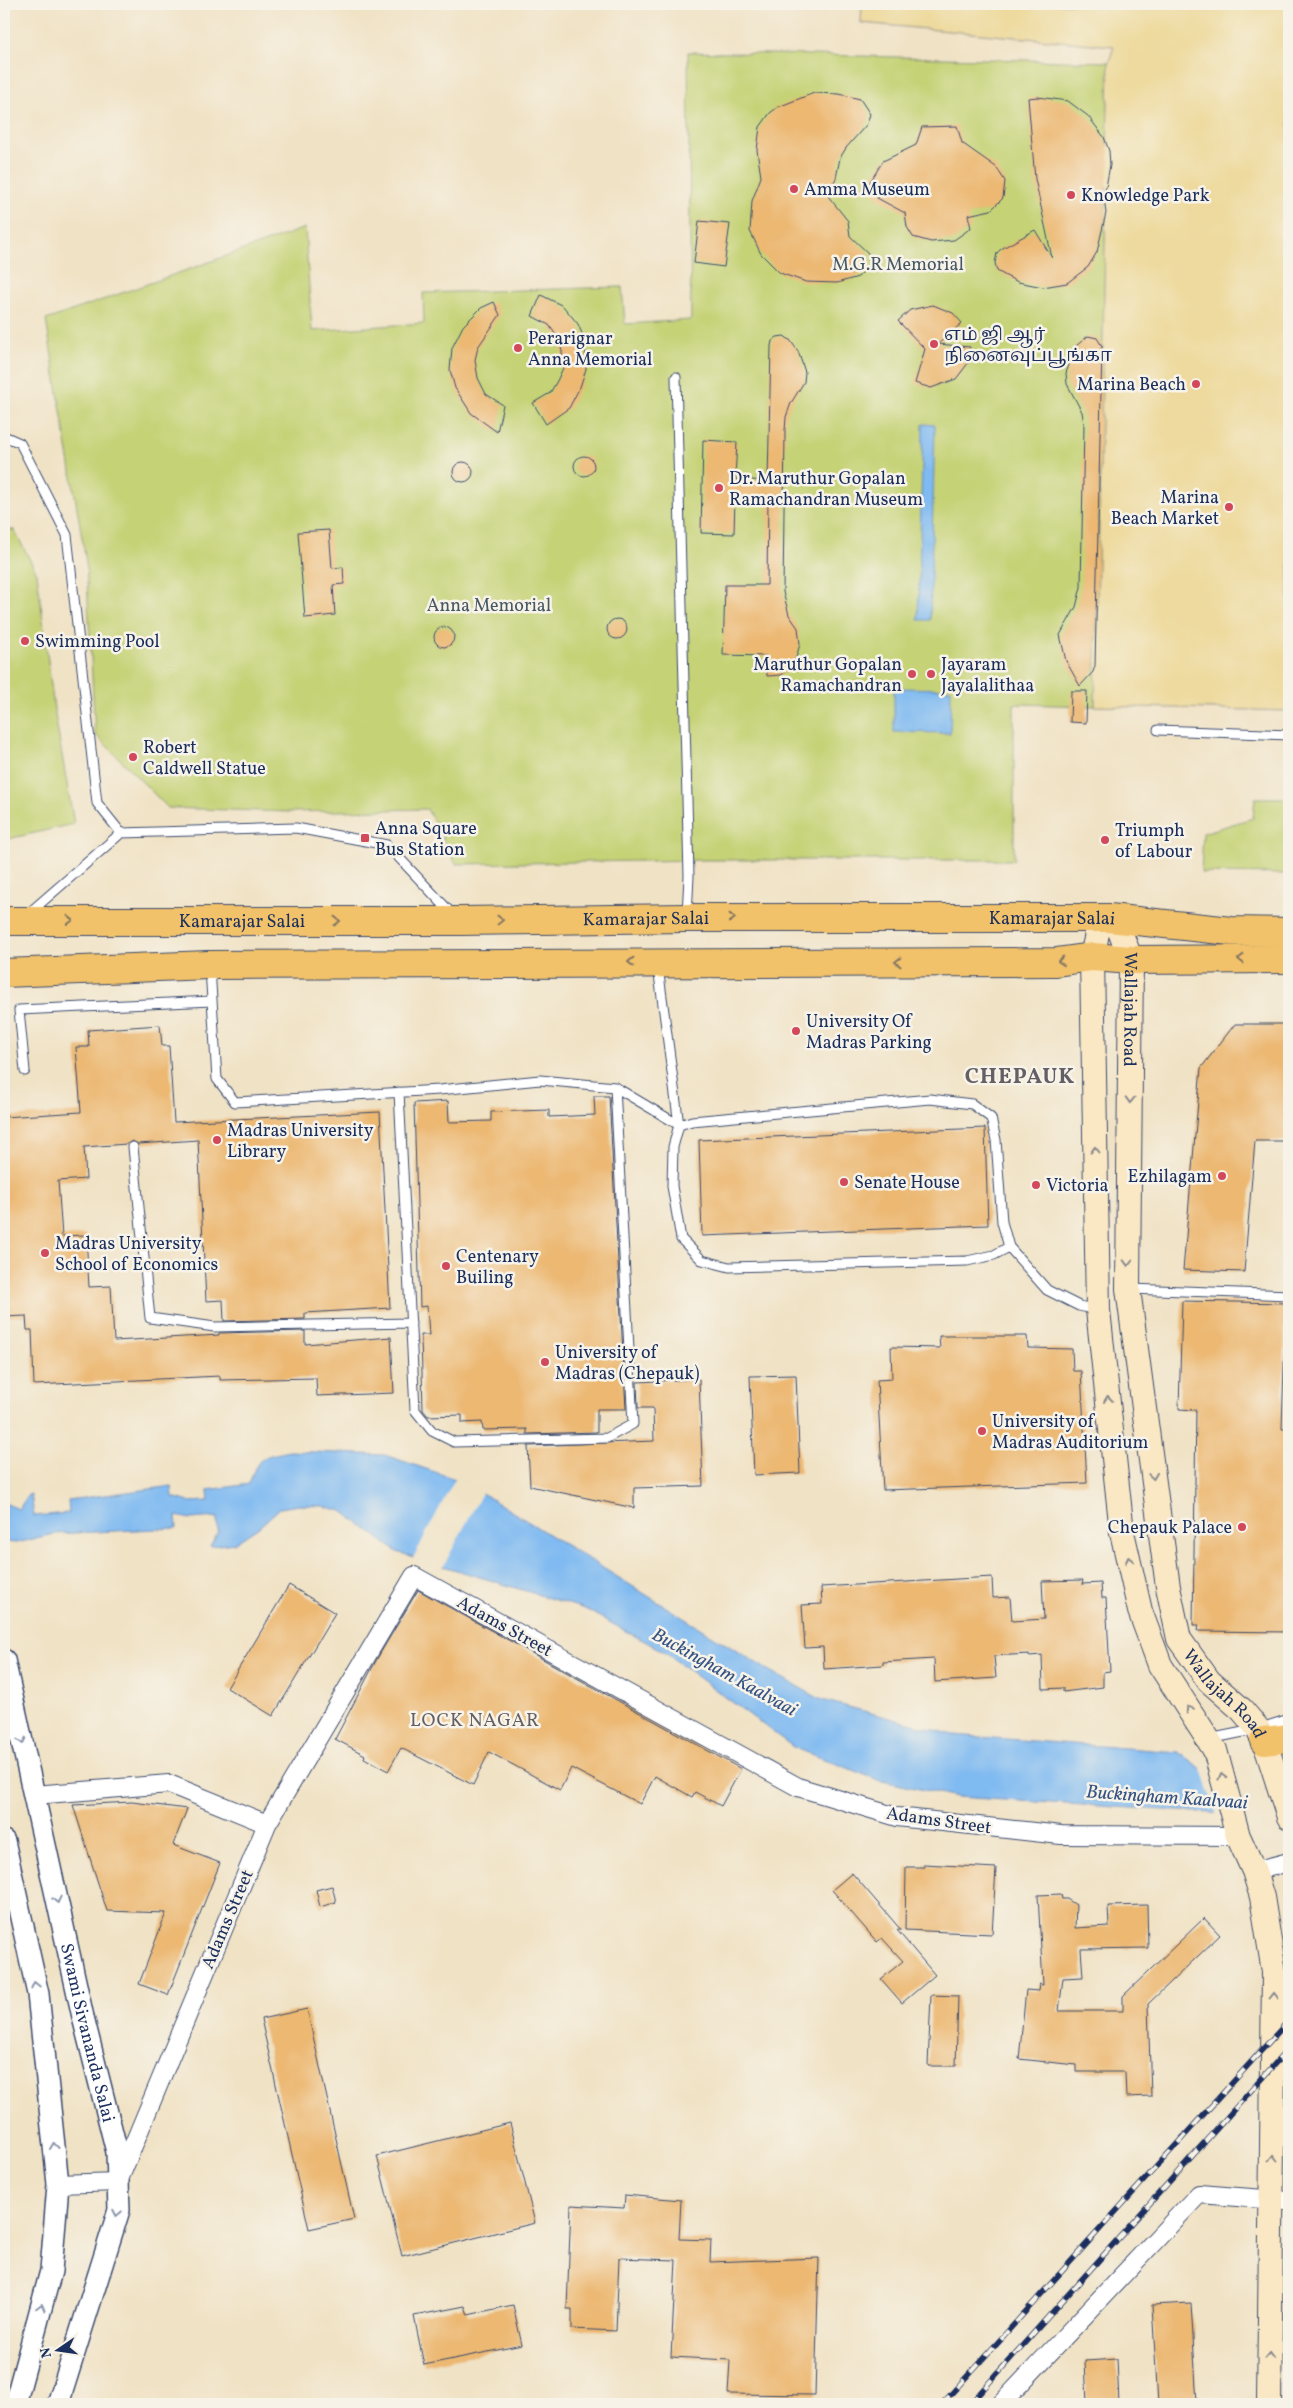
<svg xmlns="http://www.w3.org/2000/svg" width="1293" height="2408" font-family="Vollkorn,'Noto Serif Tamil',serif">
<rect width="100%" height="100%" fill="#f7f3e8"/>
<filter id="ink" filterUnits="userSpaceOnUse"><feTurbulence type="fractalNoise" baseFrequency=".02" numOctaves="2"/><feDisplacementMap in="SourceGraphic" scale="10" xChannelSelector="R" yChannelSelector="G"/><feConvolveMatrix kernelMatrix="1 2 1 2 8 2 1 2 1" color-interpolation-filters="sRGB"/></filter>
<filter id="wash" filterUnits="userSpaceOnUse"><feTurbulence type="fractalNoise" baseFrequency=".0096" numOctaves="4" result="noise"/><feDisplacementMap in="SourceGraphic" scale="20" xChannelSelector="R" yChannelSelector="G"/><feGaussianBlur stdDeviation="1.12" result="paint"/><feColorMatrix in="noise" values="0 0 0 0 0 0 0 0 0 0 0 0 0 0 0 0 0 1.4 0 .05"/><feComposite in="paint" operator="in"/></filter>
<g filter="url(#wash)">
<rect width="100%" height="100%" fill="#f0e2c5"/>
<path fill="#c5d274" stroke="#708069" d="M688 52 1109 62 1095 706 1014 704V860H708L456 864 427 809 291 812 168 808 95 734 86 562 46 320 305 228 312 331 424 323 423 293 622 287 625 324 691 320Z
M4 529 14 530 37 573 54 709 74 824 4 840Z
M1255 798H1289V874L1201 873 1203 833 1253 818Z"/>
<path fill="#eeda9e" stroke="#84847e" d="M862 4H1289V711L1095 706 1109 62 1114 46 861 23Z"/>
<path fill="#7fbaf1" stroke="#4d74a8" d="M923 424 935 425 930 620H918Z
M894 688 951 689 950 733 894 732Z
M290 1451 385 1455 464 1482 766 1669 822 1700 954 1735 1178 1752 1202 1769 1289 1818 957 1797 878 1780 793 1747 663 1651 585 1609 397 1552 342 1511 323 1506 299 1505 280 1508 259 1527 235 1543 210 1546 218 1532 217 1517 191 1519 176 1516 177 1528 53 1534 17 1543 4 1542V1503L19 1509 28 1495 31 1494 34 1516 69 1513 68 1500 172 1486 173 1497 189 1502 209 1501 208 1490 249 1484C259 1455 261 1457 290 1451Z"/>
<path fill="#f0e2c5" d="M456 1477 483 1491 442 1569 412 1560Z
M1201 1765H1289V1821L1217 1816Z"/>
<g id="blocks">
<path fill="#ecb872" d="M814 93 839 94 860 99 870 114 867 124 846 148 840 158 836 178 828 196 848 221 850 236 868 253 870 265 858 277 837 283 806 282 780 273 761 254 750 231 752 201 761 177 757 150 760 127 770 113 778 107Z
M1038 97 1068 101 1088 116 1104 137 1109 151 1110 165 1104 198 1106 213 1097 252 1088 267 1067 283 1043 287 1018 282 1006 276 997 271 995 263 997 253 1001 249 1035 230 1052 258 1035 179 1028 98Z
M957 126 962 143 996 167 1005 181 1003 198 991 210 968 215 971 228 954 240 931 242 913 237 907 227 905 213 877 198 870 182 883 161 916 145 922 127Z
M699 221 730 224 724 267 694 263Z
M541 295 563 306 578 324 585 341 586 369 580 387 569 408 546 424 533 403 550 393 557 381 563 368 562 351 558 338 549 325 532 316Z
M494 302 500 315 478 347 475 360 478 378 486 394 503 405 497 432 471 413 455 388 450 370 452 348 463 326 481 308Z
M933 305 953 313 962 323 938 344 970 347 969 362 956 379 931 388 915 383 925 349 898 321 910 310Z
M784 336 790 340 798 351 805 372 804 382 791 403 786 417 785 431 783 592 789 615 798 628 800 644 796 658 782 675 767 676 766 656 723 655 725 585H767L768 497 735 496 734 534 701 533 703 440 737 442 735 479 768 481 771 346 772 341 777 337Z
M1088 336 1097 338 1102 346 1095 666 1093 672 1080 686 1066 661 1060 635 1076 607 1081 587 1084 424 1082 412 1067 384 1066 373 1076 346Z
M574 466a10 10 0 1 1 20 0a10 10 0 1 1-20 0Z
M453 472a10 10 0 1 1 20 0a10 10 0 1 1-20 0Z
M329 530 332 568 343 567 344 584 333 585 335 615 305 618 298 532Z
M607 629a10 10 0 1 1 20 0a10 10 0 1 1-20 0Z
M434 637a10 10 0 1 1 20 0a10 10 0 1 1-20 0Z
M1071 691H1087L1086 723 1070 722Z
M1235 1024H1289V1141H1255L1244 1272 1183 1270 1201 1068Z
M160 1025 162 1046H169L174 1122 380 1112 390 1308 305 1313V1319L224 1321 223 1300 206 1301 198 1140 138 1144 132 1141 127 1144 84 1147 86 1179 58 1181 62 1236 86 1235 89 1287 111 1286 114 1341 219 1335V1333L305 1331V1344L391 1337 394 1393 317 1396 316 1378 220 1380V1376L34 1385 32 1330H27L26 1316 4 1317V1117L81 1112 76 1047H89L88 1030Z
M594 1096H609L626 1409H597V1432L527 1434V1429L483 1430 482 1422 462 1423V1415L428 1416 423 1410 421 1335H429L427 1306 420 1307 414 1103 448 1101 449 1122 491 1121V1112L549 1110V1117L595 1115Z
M985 1128 988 1225 702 1236 699 1140Z
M1182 1301 1286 1303 1282 1429H1289V1632L1198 1631 1199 1625H1193L1196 1410 1179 1409Z
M939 1336H1027L1028 1348 1072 1349 1073 1371H1081L1087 1483 883 1490 877 1380 892 1379 891 1347 940 1348Z
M796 1375 800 1473 754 1475 750 1376Z
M699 1379 703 1486 634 1488V1508L530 1486 528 1446 654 1441 653 1408H638L637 1382Z
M992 1577 993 1598 1010 1597 1012 1621 1044 1619 1042 1581 1083 1580 1082 1584 1101 1583 1102 1598H1106L1110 1671 1103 1672V1687L1063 1692V1688L1043 1689 1042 1655 1029 1656V1654L994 1656 996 1678 935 1682 934 1659 883 1662V1665L824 1669 823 1647 805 1648 802 1605 822 1604 821 1587Z
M289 1585 335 1613 273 1716 227 1688Z
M418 1590 741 1769 721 1806 695 1792 692 1797 655 1776 640 1804 571 1768 560 1790 489 1752 473 1785 401 1748 388 1771 364 1758 365 1755 335 1739 378 1657Z
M132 1802 187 1809 173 1845 220 1863 168 1995 139 1984 166 1913 107 1911 73 1805Z
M924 1864 996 1868 992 1934 905 1930 906 1867H924Z
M852 1873 901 1930H897L935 1975 902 2003 881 1979 903 1961 882 1938 877 1942 832 1890Z
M332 1886 336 1902 320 1907 316 1890Z
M1061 1894 1062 1899H1067L1076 1905 1075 1928 1109 1926 1108 1906 1147 1905 1148 1948 1081 1949 1083 1977 1063 1978 1059 2011H1123V1996L1204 1918 1220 1935 1148 2004 1151 2096 1126 2097 1125 2072H1076V2065L1019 2059 1026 1990 1038 1991 1039 1984 1043 1985 1038 1895Z
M931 1995 958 1996 956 2066H928Z
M307 2009 354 2219 309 2229 261 2019Z
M510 2123 535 2223 402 2256 377 2156Z
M625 2195 681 2200 679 2239 711 2240 710 2262 819 2258 815 2395 728 2394 730 2360 671 2357 676 2260 619 2258 616 2331 572 2329V2309H567L571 2205 624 2208Z
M1191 2303 1197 2404H1158L1152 2305Z
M513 2305 522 2345 424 2365 414 2316 465 2306 468 2315Z
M1117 2359 1119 2404H1087L1085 2361Z"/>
</g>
</g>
<g filter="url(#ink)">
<use href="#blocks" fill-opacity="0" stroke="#3b4a6d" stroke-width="1"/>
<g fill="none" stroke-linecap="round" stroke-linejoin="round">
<defs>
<path id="service" d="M676 377 689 876 687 915
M4 436 20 443 67 535 97 803 121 833
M1158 730 1289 735
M28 914 121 833 296 828 387 845 453 915
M658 967 679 1125 673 1147 672 1186 681 1239 702 1260 729 1267 967 1261 994 1255 1009 1247
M210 968 217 1079 235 1102 439 1090 540 1080 615 1087 679 1125 692 1121 930 1099 972 1104 991 1118 996 1140 1002 1222 1009 1247 1047 1290 1079 1306 1097 1310
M25 1071 19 1010 212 1001
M399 1092 415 1410 432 1431 454 1442 607 1438 633 1424 615 1087
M133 1147 150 1318 215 1327 411 1323
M1130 1289 1289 1295
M1209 1739 1258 1729 1289 1719"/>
<path id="minor" d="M34 1795 169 1784 267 1824
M1254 1871 1289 1862
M58 2184 118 2182 267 1824 414 1576 798 1787 897 1817 1061 1835 1238 1836
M1001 2404 1199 2194 1289 2201"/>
<g id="tertiary">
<path id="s1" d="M4 1660 83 2017 117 2152 119 2210 58 2404"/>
<path d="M4 1841 38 1994 58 2184 51 2271 15 2404"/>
</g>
<g id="secondary">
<path id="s2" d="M1269 2404 1274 1972 1262 1897 1254 1871 1238 1836 1215 1750 1160 1665 1140 1611 1122 1532 1098 1310 1092 957 1098 929 1109 918 1118 926 1131 960 1128 1289 1168 1587 1179 1639 1209 1681 1242 1710 1258 1729 1268 1752 1289 1817"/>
</g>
<g id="primary">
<path id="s3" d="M4 921H459L687 918H1109L1231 931 1289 932"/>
<path d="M4 973 209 965 1056 962 1092 957 1131 960 1289 959"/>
<path d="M1264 1741 1289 1738"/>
</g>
</defs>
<use href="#service" stroke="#3b4a6d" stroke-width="11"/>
<use href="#minor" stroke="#3b4a6d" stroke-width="20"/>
<use href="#tertiary" stroke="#3b4a6d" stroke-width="24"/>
<use href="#secondary" stroke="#3b4a6d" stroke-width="26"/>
<use href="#primary" stroke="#3b4a6d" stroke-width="30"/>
<use href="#service" stroke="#fff" stroke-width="9"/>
<use href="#minor" stroke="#fff" stroke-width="18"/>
<use href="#tertiary" stroke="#fff" stroke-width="21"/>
<use href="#secondary" stroke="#fae7c3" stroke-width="24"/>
<use href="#primary" stroke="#f2c26a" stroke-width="28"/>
<defs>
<path id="rail" d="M942 2404 1289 2020
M970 2404 1289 2048"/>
</defs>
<use href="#rail" stroke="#1b2f5e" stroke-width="5.5"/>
<use href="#rail" stroke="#f7f3e8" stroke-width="4" stroke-dasharray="11" stroke-linecap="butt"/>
</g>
<defs><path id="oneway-chevron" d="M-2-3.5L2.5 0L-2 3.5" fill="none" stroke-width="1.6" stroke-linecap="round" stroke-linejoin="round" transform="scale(1.25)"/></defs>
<g stroke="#867864">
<use href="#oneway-chevron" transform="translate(732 918)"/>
<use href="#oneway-chevron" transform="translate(70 920)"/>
<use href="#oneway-chevron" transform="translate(500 920) rotate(-1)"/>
<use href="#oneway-chevron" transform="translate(337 921)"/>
<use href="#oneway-chevron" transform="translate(1241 959) rotate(180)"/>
<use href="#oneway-chevron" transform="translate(1061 961) rotate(175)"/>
<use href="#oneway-chevron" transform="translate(631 962) rotate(180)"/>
<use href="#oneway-chevron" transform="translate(898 962) rotate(180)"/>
</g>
<g stroke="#8a8b90">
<use href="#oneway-chevron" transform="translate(1130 1100) rotate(91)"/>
<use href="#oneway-chevron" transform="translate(1095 1150) rotate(-91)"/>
<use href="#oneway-chevron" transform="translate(1128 1263) rotate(91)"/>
<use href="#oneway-chevron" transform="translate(1108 1399) rotate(-96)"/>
<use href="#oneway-chevron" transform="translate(1153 1476) rotate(82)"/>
<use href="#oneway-chevron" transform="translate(1129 1560) rotate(-103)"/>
<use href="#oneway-chevron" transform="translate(1189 1709) rotate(-124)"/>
<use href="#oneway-chevron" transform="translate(1222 1776) rotate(-105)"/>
<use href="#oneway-chevron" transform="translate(1274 1996) rotate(-90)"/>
<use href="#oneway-chevron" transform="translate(1273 2158) rotate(-90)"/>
<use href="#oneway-chevron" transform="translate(1270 2356) rotate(-89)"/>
</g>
<g stroke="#8d97ae">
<use href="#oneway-chevron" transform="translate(22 1741) rotate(77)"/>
<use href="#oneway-chevron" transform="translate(57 1900) rotate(78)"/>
<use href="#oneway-chevron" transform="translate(35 1985) rotate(-103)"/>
<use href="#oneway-chevron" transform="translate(54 2146) rotate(-96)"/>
<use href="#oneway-chevron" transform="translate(117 2213) rotate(101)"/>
<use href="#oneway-chevron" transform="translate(41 2307) rotate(-75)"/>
</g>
</g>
<g fill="#d1495b" stroke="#f7f3e8" stroke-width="2">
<circle cx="794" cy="189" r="5"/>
<circle cx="1071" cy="195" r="5"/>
<circle cx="934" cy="344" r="5"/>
<circle cx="518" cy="348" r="5"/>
<circle cx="1196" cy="384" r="5"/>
<circle cx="719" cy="488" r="5"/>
<circle cx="1229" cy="507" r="5"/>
<circle cx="25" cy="641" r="5"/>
<circle cx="912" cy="674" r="5"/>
<circle cx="931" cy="674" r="5"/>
<circle cx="133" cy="757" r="5"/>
<rect x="360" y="833" width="10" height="10" rx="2.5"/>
<circle cx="1105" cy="840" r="5"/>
<circle cx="796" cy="1031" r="5"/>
<circle cx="217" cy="1140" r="5"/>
<circle cx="1222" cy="1176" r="5"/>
<circle cx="844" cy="1182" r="5"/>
<circle cx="1036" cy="1185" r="5"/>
<circle cx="45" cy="1253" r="5"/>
<circle cx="446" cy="1266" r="5"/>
<circle cx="545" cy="1362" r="5"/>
<circle cx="982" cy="1431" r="5"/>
<circle cx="1242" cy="1527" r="5"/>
</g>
<g text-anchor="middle" stroke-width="5" stroke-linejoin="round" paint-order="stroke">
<g font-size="18" fill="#1b2f5e" stroke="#f7f3e8" text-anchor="start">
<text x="804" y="195">Amma Museum</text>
<text x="1081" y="201">Knowledge Park</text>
<text x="944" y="340">எம் ஜி ஆர்<tspan x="944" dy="21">நினைவுப்பூங்கா</tspan></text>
<text x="528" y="344">Perarignar<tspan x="528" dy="21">Anna Memorial</tspan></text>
<text x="1186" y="390" text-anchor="end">Marina Beach</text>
<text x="729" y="484">Dr. Maruthur Gopalan<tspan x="729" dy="21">Ramachandran Museum</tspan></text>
<text x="1219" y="503" text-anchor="end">Marina<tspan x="1219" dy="21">Beach Market</tspan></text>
<text x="35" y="647">Swimming Pool</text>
<text x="902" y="670" text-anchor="end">Maruthur Gopalan<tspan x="902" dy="21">Ramachandran</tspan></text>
<text x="941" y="670">Jayaram<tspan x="941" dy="21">Jayalalithaa</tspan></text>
<text x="143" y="753">Robert<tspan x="143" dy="21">Caldwell Statue</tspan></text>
<text x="375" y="834">Anna Square<tspan x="375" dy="21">Bus Station</tspan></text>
<text x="1115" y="836">Triumph<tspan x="1115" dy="21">of Labour</tspan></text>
<text x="806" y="1027">University Of<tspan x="806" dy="21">Madras Parking</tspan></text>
<text x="227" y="1136">Madras University<tspan x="227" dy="21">Library</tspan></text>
<text x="1212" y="1182" text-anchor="end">Ezhilagam</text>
<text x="854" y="1188">Senate House</text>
<text x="1046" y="1191">Victoria</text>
<text x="55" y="1249">Madras University<tspan x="55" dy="21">School of Economics</tspan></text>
<text x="456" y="1262">Centenary<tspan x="456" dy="21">Builing</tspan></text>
<text x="555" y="1358">University of<tspan x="555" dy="21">Madras (Chepauk)</tspan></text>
<text x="992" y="1427">University of<tspan x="992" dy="21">Madras Auditorium</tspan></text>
<text x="1232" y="1533" text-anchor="end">Chepauk Palace</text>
</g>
<g font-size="18" fill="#465864" stroke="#f7f3e8">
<text x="898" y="270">M.G.R Memorial</text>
<text x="489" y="611">Anna Memorial</text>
</g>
<g font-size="18" fill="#1b2f5e" stroke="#f7f3e8">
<text dy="6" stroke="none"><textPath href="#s3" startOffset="642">Kamarajar Salai</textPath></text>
<text dy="6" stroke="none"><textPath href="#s3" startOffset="1048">Kamarajar Salai</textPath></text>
<text dy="6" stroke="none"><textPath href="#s3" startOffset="238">Kamarajar Salai</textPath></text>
<text dy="6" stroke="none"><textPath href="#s2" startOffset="1621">Wallajah Road</textPath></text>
<text transform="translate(505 1626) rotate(29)" y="6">Adams Street</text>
<text dy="6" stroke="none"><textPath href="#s2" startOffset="2326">Wallajah Road</textPath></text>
<text transform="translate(939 1820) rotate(8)" y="6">Adams Street</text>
<text transform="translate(227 1919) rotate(-67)" y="6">Adams Street</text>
<text dy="6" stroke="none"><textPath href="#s1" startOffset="382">Swami Sivananda Salai</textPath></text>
</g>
<g font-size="19" font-style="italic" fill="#345283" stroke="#f7f3e8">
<text transform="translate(725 1671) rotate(29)" y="7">Buckingham Kaalvaai</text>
<text transform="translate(1167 1796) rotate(4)" y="7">Buckingham Kaalvaai</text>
</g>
<g font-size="19" letter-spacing="1" fill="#645f65" stroke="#f7f3e8">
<text x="475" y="1726">LOCK NAGAR</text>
</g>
<g font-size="22" font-weight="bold" letter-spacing="1" fill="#645f65" stroke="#f7f3e8">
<text x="1020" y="1083">CHEPAUK</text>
</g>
</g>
<rect width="1293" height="2408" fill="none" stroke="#f7f3e8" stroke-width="20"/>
<g transform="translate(58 2350) rotate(257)" stroke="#f7f3e8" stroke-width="4" paint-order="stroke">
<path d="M0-4L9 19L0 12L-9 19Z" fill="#1b2f5e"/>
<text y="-8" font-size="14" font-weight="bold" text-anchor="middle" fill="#1b2f5e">N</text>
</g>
</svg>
